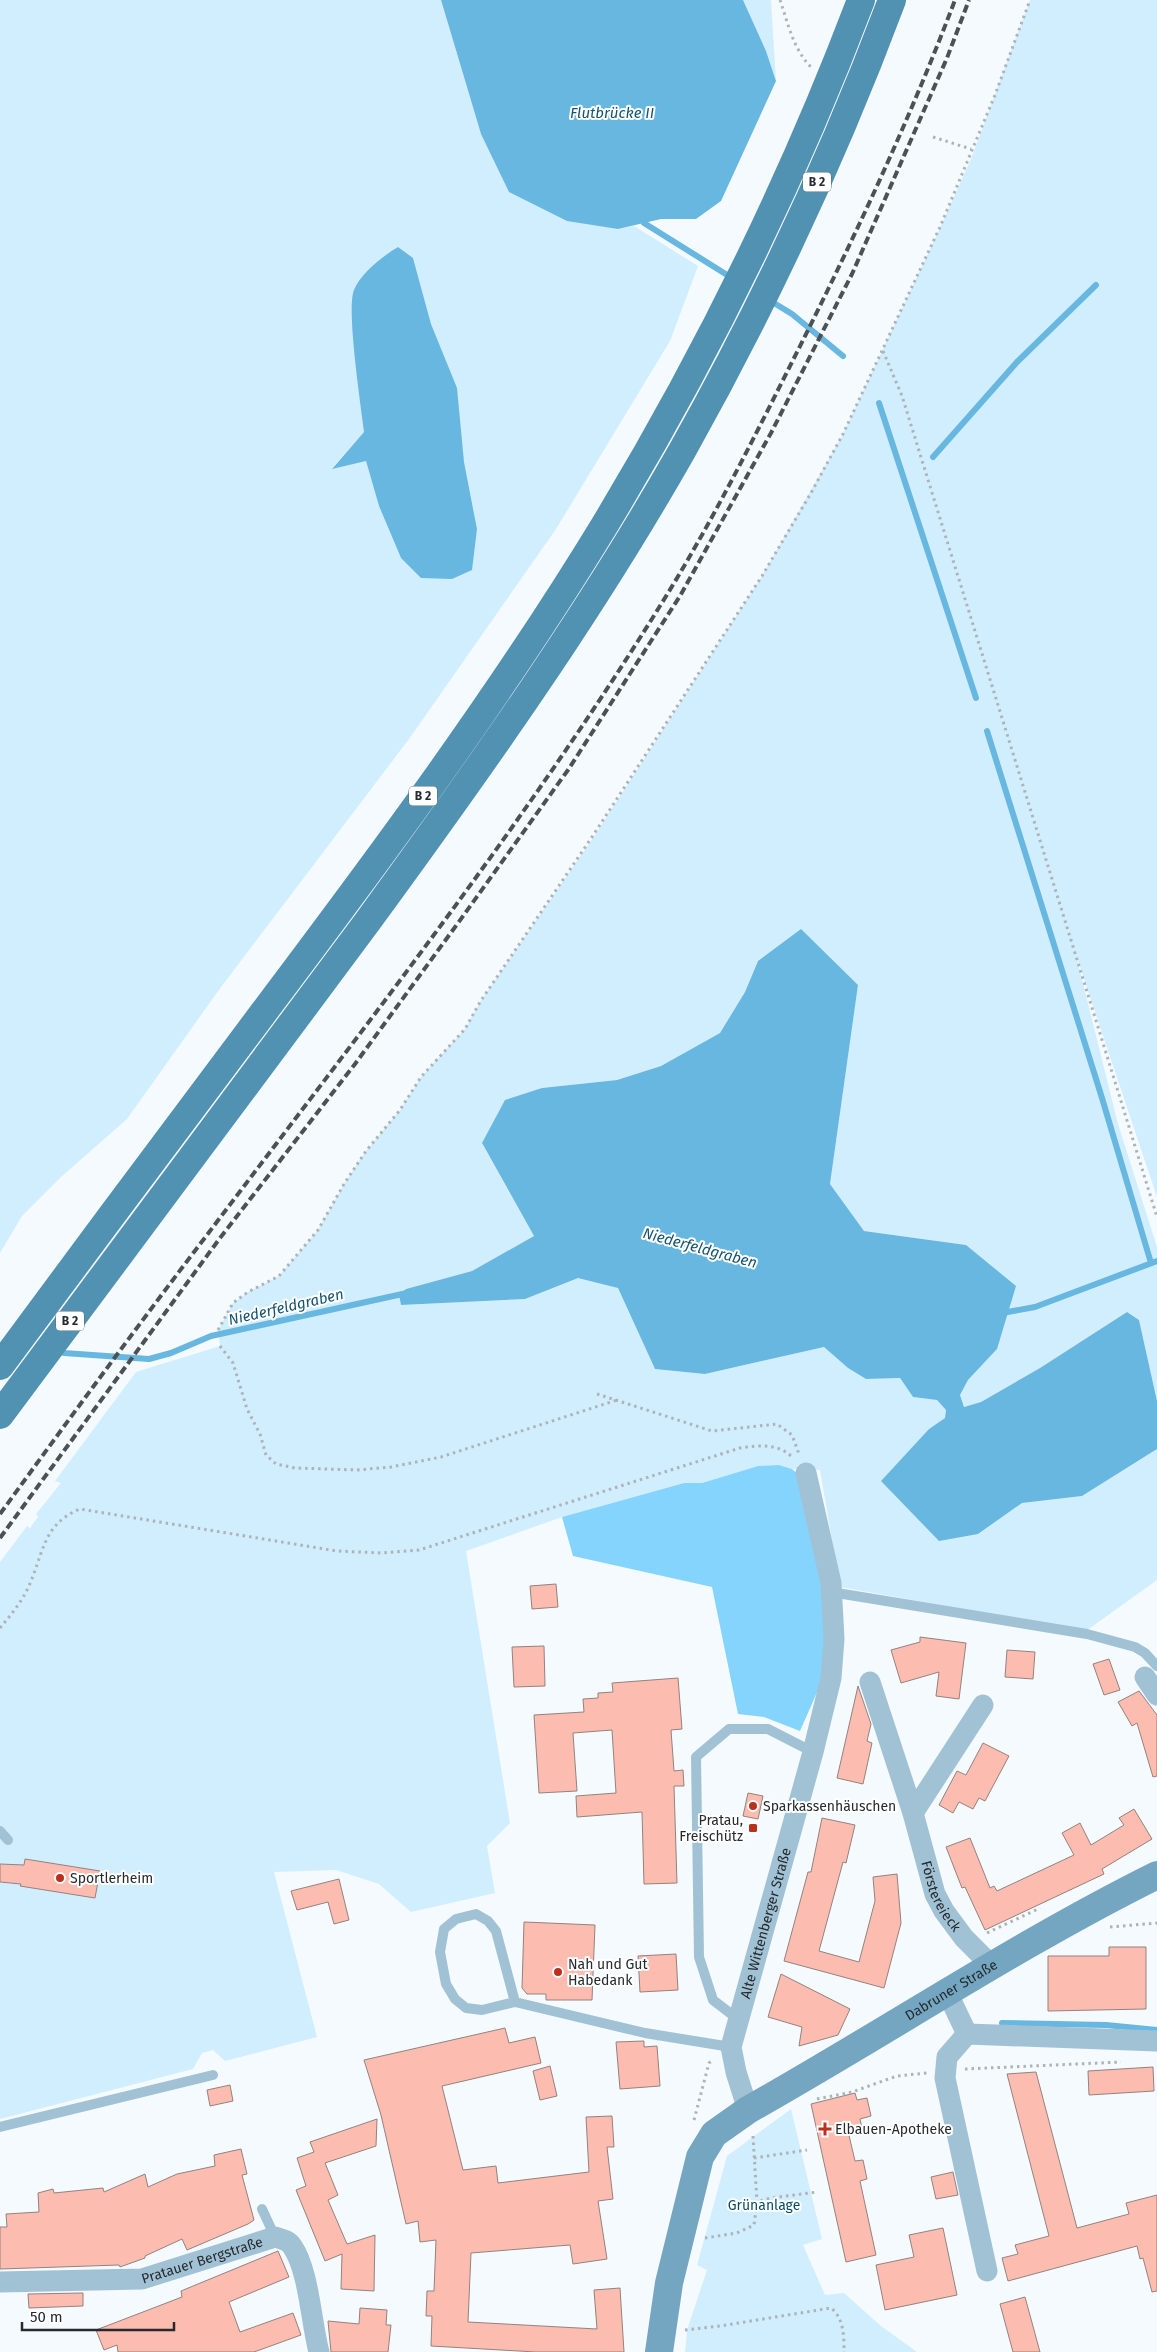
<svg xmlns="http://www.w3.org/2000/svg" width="1157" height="2352" font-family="'Fira Sans',sans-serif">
<rect width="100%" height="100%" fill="#f4fafe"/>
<path fill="#d1eefe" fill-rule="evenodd" d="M0 0H441L481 134 618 229 634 226 698 266 670 341 556 529 409 739 221 987 127 1119 61 1177 22 1216 0 1253ZM413 258C438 348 460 438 477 529L401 558 379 506 366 461 332 468 364 432 352 320 354 290Z
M743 0H771L776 81 766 51Z
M1030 0H1157V1197L1076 955 1118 1124 1157 1247V1401L1139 1320 1127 1312 1040 1368 981 1402 964 1407 960 1395 968 1380 997 1349 966 1245 864 1231 830 1184 858 985 758 961 745 992 720 1033 661 1066 617 1080 542 1088 482 1144 534 1236 472 1271 406 1289 399 1295 401 1305 525 1299 578 1277 618 1288 655 1369 705 1374 824 1347 848 1368 866 1379 900 1378 913 1397 937 1400 946 1410 945 1418 929 1429 978 1534 1022 1503 1082 1496 1157 1449V1580L1086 1631 840 1587 820 1470 792 1469 779 1465 758 1466 702 1483H684L562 1517 466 1551 510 1823 487 1846 495 1893 411 1912 379 1884 336 1870 274 1872 317 2037 225 2061 213 2050 202 2053 193 2069 0 2119V1562L27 1526 30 1528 38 1517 36 1514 61 1483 55 1481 136 1372 220 1346 218 1330 233 1303 248 1292 279 1276 318 1230 344 1184 366 1151 400 1110 421 1077 465 1029 480 1002 593 838 762 576 843 434 940 228 971 159Z
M791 2109 822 2239 803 2245 825 2295 844 2293 881 2326 917 2352H685L687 2330 707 2270 697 2265 727 2156Z"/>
<path fill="#85d4fd" d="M779 1465 792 1469 799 1475 824 1585 827 1640 822 1681 800 1731 764 1717 738 1714 712 1587 573 1556 562 1517 684 1483H702L758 1466Z"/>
<path fill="#68b7e0" d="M441 0H743L766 51 776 81 721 201 696 219H661L618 229 567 221 509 192 481 134Z
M398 247 413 258 431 324 457 388 464 462 477 529 472 570 452 579 421 578 401 558 379 506 366 461 332 469 364 432C361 406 346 309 354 290 361 273 383 256 398 247Z
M801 929 858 985 830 1184 864 1231 966 1245 1016 1286 997 1349 968 1380 960 1395 964 1407 981 1402 1040 1368 1127 1312 1139 1320 1157 1401V1449L1082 1496 1022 1503 978 1534 939 1541 881 1481 929 1429 945 1418 946 1410 937 1400 913 1397 900 1378 866 1379 848 1368 824 1347 705 1374 655 1369 618 1288 578 1278 525 1299 401 1305 399 1295 406 1289 472 1271 534 1236 482 1143 505 1100 542 1088 617 1080 661 1066 720 1033 745 992 758 961Z"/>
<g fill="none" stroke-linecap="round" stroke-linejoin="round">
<path stroke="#68b7e0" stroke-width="6" d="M644 223 732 278
M769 300 792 314 843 356
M879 403 976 698
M933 457 1017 362 1096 285
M987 731 1102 1098 1151 1263
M1002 1313 1035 1307 1157 1261
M57 1350 64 1353 149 1359 171 1353 211 1336 407 1293
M1002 2023 1106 2025 1157 2030"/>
</g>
<path fill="#fdbcb0" stroke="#93827e" d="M556 1584 558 1607 532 1609 530 1586Z
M920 1637 966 1643 959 1699 936 1696 939 1672 901 1683 891 1650 920 1642Z
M544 1646 545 1686 514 1687 512 1647Z
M1007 1650 1035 1652 1033 1679 1005 1677Z
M1109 1659 1120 1690 1104 1695 1093 1664Z
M678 1678 682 1729 671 1730 674 1771 683 1770 684 1786H674L677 1883 644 1884 642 1812 577 1817 576 1796 616 1793 612 1730 573 1733 577 1791 539 1793 534 1715 584 1712 583 1699 598 1698V1693L613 1692 612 1683Z
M858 1686 871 1724 867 1741 872 1743 863 1784 837 1778Z
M1139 1691 1157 1715V1776L1153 1777 1137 1723 1132 1726 1118 1702Z
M983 1743 1009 1756 985 1801 979 1798 973 1809 959 1802 953 1813 939 1805 957 1771 966 1775Z
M748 1793 763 1796 758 1819 743 1816Z
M1134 1809 1152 1839 1102 1869 1104 1874 985 1930 965 1887 962 1888 946 1847 970 1838 990 1888 994 1886 997 1891 1074 1855 1062 1833 1080 1823 1091 1845 1124 1825 1119 1818Z
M822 1818 855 1825 846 1863 843 1862 819 1951 859 1962 875 1901 873 1877 897 1874 901 1923 884 1988 784 1961 808 1872H811Z
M25 1859 100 1871 95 1898 20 1886 21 1884 0 1882V1864L24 1865Z
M339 1879 349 1920 334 1924 328 1902 297 1910 291 1891Z
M524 1922 595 1925 592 2000H546V1994H527L522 1988Z
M1109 1947H1146V2009L1048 2011V1956H1109Z
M676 1954 678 1990 640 1992 638 1956Z
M781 1974 850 2009 838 2035 799 2046 802 2027 768 2017Z
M505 2028 509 2043 535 2037 541 2063 442 2086 463 2170 496 2166 498 2183 589 2172 586 2117 612 2116 614 2147H607L613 2199 598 2201 607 2259 573 2264 570 2245 471 2253 468 2322 597 2329 594 2290 620 2288 624 2352H536L431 2346 432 2316H426L427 2291H434L436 2240 420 2242 418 2221 406 2224 381 2115 364 2060Z
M644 2041V2047L657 2046 660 2086 620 2089 616 2042Z
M550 2066 557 2096 540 2100 533 2071Z
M1153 2067 1154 2091 1089 2095 1088 2071Z
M1036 2072 1077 2228 1129 2214 1126 2203 1157 2195V2291L1152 2292 1143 2258 1140 2259 1137 2246 1008 2281 1002 2258 1018 2254 1015 2245 1049 2236 1007 2074Z
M230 2085 233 2101 210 2106 207 2090Z
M855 2093 857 2100 867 2098 871 2116 860 2119 862 2128 848 2131 855 2161 863 2160 867 2179 860 2181 876 2255 846 2262 811 2104Z
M377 2119 376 2146 325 2163 338 2195 328 2200 347 2244 375 2235 374 2291 341 2289 342 2254 325 2261 296 2190 306 2186 297 2158 314 2152 310 2142Z
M241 2149 247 2174 242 2175 254 2220 248 2224 187 2250 182 2239 145 2256V2258L120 2267 119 2265 0 2269V2227H7L6 2214 39 2212 38 2193 53 2189 54 2193 103 2188 104 2192 145 2174 148 2187 177 2174 215 2166 214 2155Z
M953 2172 958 2195 936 2199 931 2177Z
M943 2228 957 2295 885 2310 876 2265 914 2257 909 2235Z
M278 2251 289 2277 229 2302 240 2332 293 2313 301 2335 254 2352H118L117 2345 104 2350 96 2330 182 2297 181 2291Z
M83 2293V2306L29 2308 28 2294Z
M1025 2297 1040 2352H1013L1000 2304Z
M360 2308 387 2310 386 2325H391L388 2352H331L328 2321 359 2324Z"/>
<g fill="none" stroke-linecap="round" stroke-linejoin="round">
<path stroke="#adb3b7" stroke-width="3" stroke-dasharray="2.5 4" stroke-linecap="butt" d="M780 0C788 23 793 49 811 67
M933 137 971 149
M883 351 902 396 1157 1217
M218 1330 233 1303 248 1292 279 1276 318 1230 344 1184 366 1151 400 1110 421 1077 465 1029 480 1002 592 837 762 576 811 493 843 434 940 227 995 95 1030 0
M220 1346 233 1363 247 1409 260 1434 266 1455 276 1464 295 1468 357 1470 391 1467 441 1457 617 1400
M597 1394 712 1431 777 1424 792 1435 799 1454
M0 1628C10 1616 20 1604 27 1590 44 1555 41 1525 80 1509L337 1551 382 1553 419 1550 740 1448C759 1445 779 1443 793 1458
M1110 1927 1157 1923
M987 1933 1040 1908
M965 2069 1121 2062
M817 2099 852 2092 897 2076 927 2073
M694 2120 709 2063 713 2060
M753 2136 757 2202
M754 2158 807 2150
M705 2238 737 2233 754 2225 757 2202 771 2198 817 2192
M685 2330 720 2326 831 2308C844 2318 844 2337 844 2352"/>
<path stroke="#a1c2d4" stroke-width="10" d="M831 1592 1087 1634 1135 1647 1145 1653 1157 1666
M0 1831 8 1840
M515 2002 496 1931 488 1921 476 1914 456 1919 444 1929 440 1952 446 1984 455 1999 466 2008 482 2010 515 2002 645 2033 731 2047
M739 2020 713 2000 699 1957 696 1757 729 1729H768L813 1752
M0 2127 213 2075
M262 2209 275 2237"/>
<g stroke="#a1c2d4" stroke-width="21">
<path d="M1145 1677 1157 1695"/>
<path id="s1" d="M870 1682 913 1813 935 1894 944 1911 964 1938 991 1965"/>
<path d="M913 1813 983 1705"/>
<path d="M947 1992 967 2034"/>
<path d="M967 2034 947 2057 945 2078 987 2271"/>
<path d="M967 2034 1157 2041"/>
<path id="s2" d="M748 2110 736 2072 731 2047 813 1752 831 1678 834 1639 831 1583 806 1473"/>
<path id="s3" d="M0 2282 142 2279 275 2237C281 2239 288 2240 292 2246 309 2270 311 2322 319 2352"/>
</g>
<path stroke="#74a6c1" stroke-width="28" id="s4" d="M659 2352 669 2283 700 2157 714 2134 748 2110C885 2033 1016 1945 1157 1875"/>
<path stroke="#5192b3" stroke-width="28" d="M0 1366C87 1248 175 1130 263 1013 382 855 501 695 604 526 705 359 792 183 861 0
M0 1415C122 1250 246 1086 368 921 479 769 589 615 682 451 763 307 834 155 892 0"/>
<path stroke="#4b5155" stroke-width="4" stroke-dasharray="8 4" stroke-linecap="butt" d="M0 1514C69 1419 139 1324 210 1231 368 1022 531 816 668 593 712 521 750 446 788 370 849 249 907 127 955 0
M0 1538 220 1238 355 1064 458 923 568 770 680 596 771 433 852 274 947 58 969 0"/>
</g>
<g fill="#bb2f1d" stroke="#fff" stroke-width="2">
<circle cx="753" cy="1806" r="5"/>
<rect x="748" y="1823" width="10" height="10" rx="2.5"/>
<circle cx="60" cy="1878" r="5"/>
<circle cx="558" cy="1972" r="5"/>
<path d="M822.5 2121.5h5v5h5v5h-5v5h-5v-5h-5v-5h5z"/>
</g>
<g text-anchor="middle" stroke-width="4" stroke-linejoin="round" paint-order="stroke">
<g fill="#fff" stroke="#666a6d" stroke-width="1">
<rect x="803" y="172.5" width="28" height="19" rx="4"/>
<rect x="409" y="786.5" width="28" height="19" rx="4"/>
<rect x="56" y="1311.5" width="28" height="19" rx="4"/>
</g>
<g font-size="12" font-weight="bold" fill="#242a2e">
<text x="817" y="186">B 2</text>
<text x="423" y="800">B 2</text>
<text x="70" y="1325">B 2</text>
</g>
<g font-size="14" fill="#242a2e" stroke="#fff" text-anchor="start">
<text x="763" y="1811">Sparkassenhäuschen</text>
<text x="743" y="1825" text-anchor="end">Pratau,<tspan x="743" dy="16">Freischütz</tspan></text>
<text x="70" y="1883">Sportlerheim</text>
<text x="568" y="1969">Nah und Gut<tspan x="568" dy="16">Habedank</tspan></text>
<text x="835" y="2134">Elbauen-Apotheke</text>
</g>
<g font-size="14" fill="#242a2e" stroke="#fff">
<text dy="5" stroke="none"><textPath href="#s1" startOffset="226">Förstereieck</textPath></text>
<text dy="5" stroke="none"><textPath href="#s2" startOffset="194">Alte Wittenberger Straße</textPath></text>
<text dy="5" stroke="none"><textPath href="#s4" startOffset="504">Dabruner Straße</textPath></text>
<text dy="5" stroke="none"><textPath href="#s3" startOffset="205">Pratauer Bergstraße</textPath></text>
</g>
<g font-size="14" fill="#084c67" stroke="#fff">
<text x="764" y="2210">Grünanlage</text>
</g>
<g font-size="15" font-style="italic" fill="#14536f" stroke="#fff">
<text x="612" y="118">Flutbrücke II</text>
<text transform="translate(700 1248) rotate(15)" y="5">Niederfeldgraben</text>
<text transform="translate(286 1307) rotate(-13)" y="5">Niederfeldgraben</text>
</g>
</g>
<path d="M22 2322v8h152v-8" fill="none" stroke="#242a2e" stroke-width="2.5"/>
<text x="30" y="2322" font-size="15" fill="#242a2e" stroke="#ffffff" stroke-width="4" paint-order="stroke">50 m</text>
</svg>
